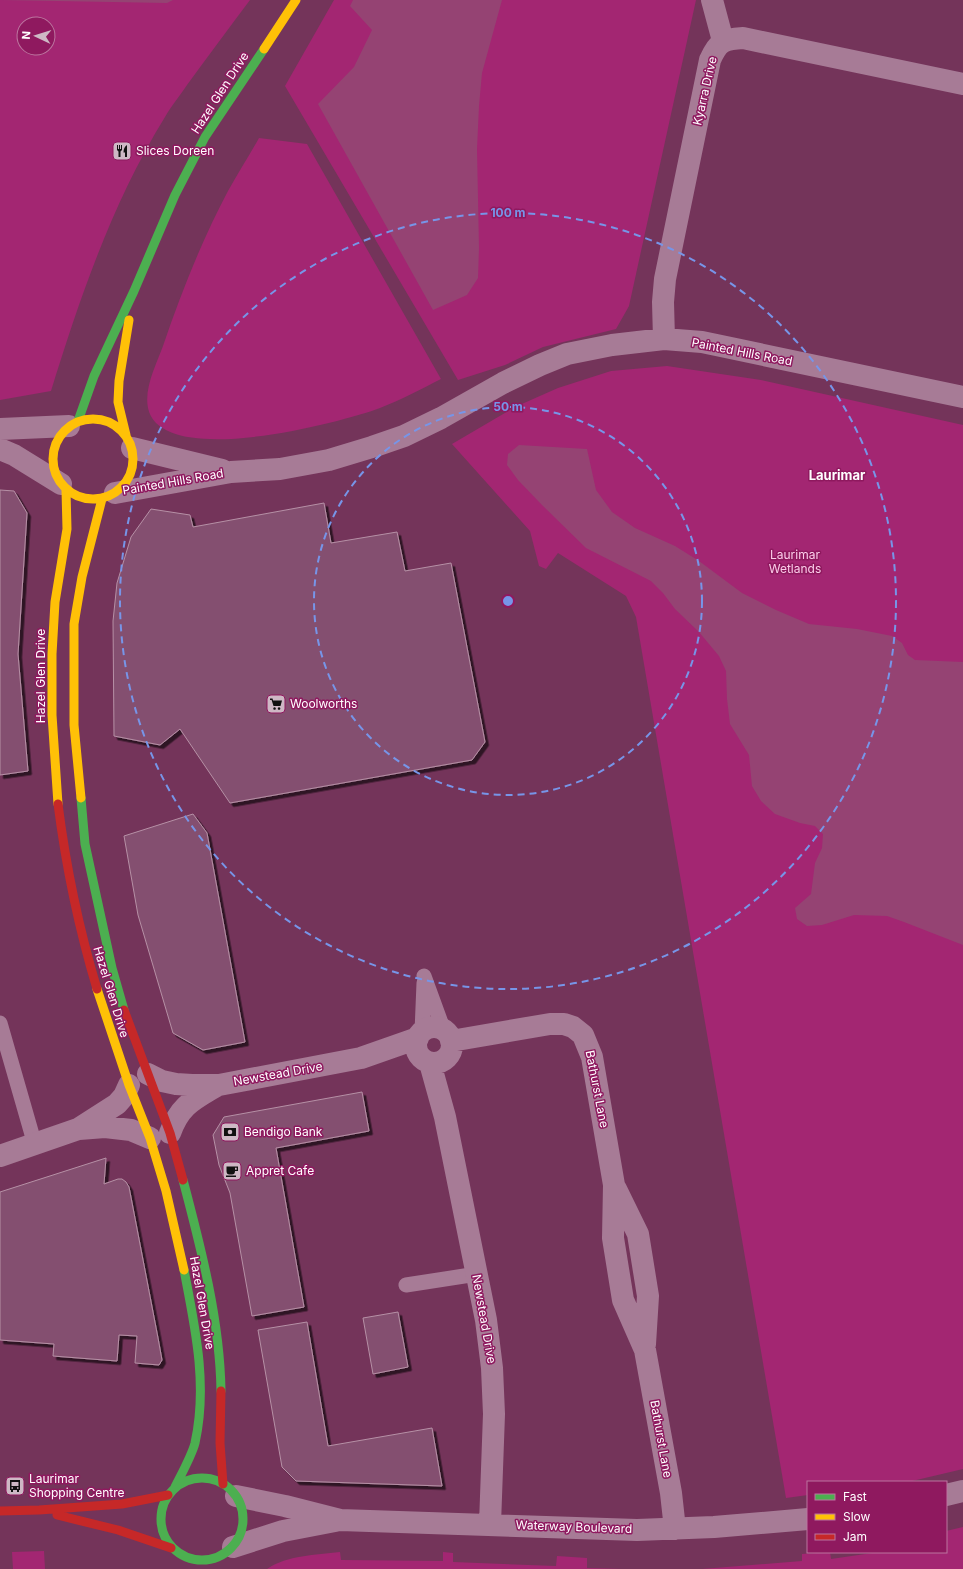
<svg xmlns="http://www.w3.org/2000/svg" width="963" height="1569" font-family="Inter,sans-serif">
<defs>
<filter id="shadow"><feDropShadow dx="3.5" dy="3.5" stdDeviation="0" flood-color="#0009"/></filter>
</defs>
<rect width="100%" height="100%" fill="#74345a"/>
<path fill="#a32672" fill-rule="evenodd" d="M0 0H250C229 28 208 56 187 85 180 96 171 106 165 117 113 201 80 297 51 391L0 400ZM24 24H48V48H24Z
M334 0H696L629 306 616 329 543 347 505 365 458 380 285 86Z
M259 138 307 144 441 379C421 389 401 400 380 408 340 423 161 470 148 408 144 388 156 365 163 346 181 293 202 240 228 191 238 173 249 156 259 138Z
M667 366 761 380 963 425V1469L908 1482H808V1495L786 1498 636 617 626 596 558 553 546 569 539 566 530 531 452 444 515 407 558 388 611 371Z
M963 1527V1569H702L802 1561V1554L830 1552 831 1559 879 1552H946V1531Z
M44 1551 45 1569H13L12 1552Z
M340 1552 341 1560 443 1561V1552L453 1553V1562L556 1566 557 1556 587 1558V1568L622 1569H267C288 1555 315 1555 340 1552Z"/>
<path fill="#954373" d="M0 0H173L167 3Z
M353 0H502L482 73 479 106 477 149 479 248 478 278 467 295 433 310 318 104 354 67 372 30 350 6Z
M519 445 587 449 596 490 612 512 635 528 675 546 699 561 742 593 776 610 809 624 857 629 892 636 902 643 908 655 915 660 963 662V945L904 922 887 916 854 915 822 925 807 926 797 919 795 908 811 894 815 863 822 848 823 834 815 826 800 823 775 814 761 801 752 786 749 755 730 724 727 699 726 671 719 656 699 632 675 609 663 593 651 581 586 548 542 505 518 480 507 465 508 454Z"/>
<path fill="#84506f" stroke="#b690a6" filter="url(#shadow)" d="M0 490 14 491 27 513 18 654 28 771 0 775Z
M324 503 331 543 397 532 405 571 451 563 485 742 472 760 230 803 180 729 160 745 114 736 113 621 117 583 131 537 151 509 190 515 193 527Z
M193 814 207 833 245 1042 203 1050 173 1033 138 915 124 836Z
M362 1092 369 1131 276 1148 304 1307 252 1316 230 1193 219 1165 213 1135 224 1117Z
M106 1158 104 1184 118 1179H122L126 1182 129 1187 158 1338 162 1360 159 1365 135 1363 137 1336 119 1335 117 1361 53 1356 54 1344 0 1340V1192Z
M398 1312 408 1367 373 1374 363 1318Z
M307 1322 328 1446 432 1428 442 1486 296 1481 282 1467 258 1330Z"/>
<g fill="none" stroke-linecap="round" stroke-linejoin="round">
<path stroke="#a77b96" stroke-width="15" d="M424 976 444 1031
M0 1023 35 1145
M422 1032 424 983
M406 1285 477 1274"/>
<path stroke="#a77b96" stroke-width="22" d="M712 0 723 41
M664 339 663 302 665 279 710 60C718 42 723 39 743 38L963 84
M0 429 69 426
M132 448 222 470
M0 449 14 455 61 484
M115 493 231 472 280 469 329 460 372 447 404 436 441 418 503 383 540 365 567 354 612 345 664 339 702 342 963 397
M416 1045a18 18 0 1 1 36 0a18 18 0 1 1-36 0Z
M451 1041 550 1024H564L573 1027 583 1035 592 1057 614 1185 613 1238 623 1300 645 1350 671 1493 675 1529
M430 1063 445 1117 486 1320 492 1368 494 1414 490 1524
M148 1074 162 1081 176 1084 192 1085H219L361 1058 418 1038
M79 1129 105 1127 131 1130 150 1138
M170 1133C180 1105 193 1100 218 1085
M0 1156 78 1129 117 1104 124 1096 129 1085
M616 1189 638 1234 648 1296 645 1344
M946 1495 963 1491
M236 1496 285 1506 340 1520 637 1530 714 1527 808 1519
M233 1547 283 1531 335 1521"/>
<path stroke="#4caf50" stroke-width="9" d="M78 421 94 376 134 291 175 195 205 137 264 49
M81 798 85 844 112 968 124 1010
M183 1180C201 1248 220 1321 221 1391
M161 1519a41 41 0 1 1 82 0a41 41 0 1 1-82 0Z
M175 1487C181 1475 192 1455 195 1443 208 1385 195 1327 184 1270"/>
<path stroke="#ffc107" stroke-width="9" d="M264 49 296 0
M53 459a40 40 0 1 1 80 0a40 40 0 1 1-80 0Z
M126 435 118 402 119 381 129 320
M81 798 74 725V624L82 577 102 499
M58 804 52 715V654L55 602 67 529 66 490
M97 989 129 1085 150 1138 166 1191 184 1270"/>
<path stroke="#c62828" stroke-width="9" d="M58 804C66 867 79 929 97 989
M124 1010 170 1133 183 1180
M221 1391 220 1443 223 1484
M0 1511 39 1510 122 1504 168 1495
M57 1515 118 1530 171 1548"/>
</g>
<g fill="none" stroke="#7795e8" stroke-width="2" stroke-dasharray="7 5">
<circle cx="508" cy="601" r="194"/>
<circle cx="508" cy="601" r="388"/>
</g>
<defs>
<symbol id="restaurant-square" viewBox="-11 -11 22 22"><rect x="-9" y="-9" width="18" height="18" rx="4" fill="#ceb8c5" stroke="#8f195f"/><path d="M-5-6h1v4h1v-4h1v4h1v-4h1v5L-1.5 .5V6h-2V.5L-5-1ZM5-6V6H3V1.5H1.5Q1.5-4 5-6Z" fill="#111"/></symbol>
<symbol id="supermarket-square" viewBox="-11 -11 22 22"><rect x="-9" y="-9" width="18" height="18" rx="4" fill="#ceb8c5" stroke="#8f195f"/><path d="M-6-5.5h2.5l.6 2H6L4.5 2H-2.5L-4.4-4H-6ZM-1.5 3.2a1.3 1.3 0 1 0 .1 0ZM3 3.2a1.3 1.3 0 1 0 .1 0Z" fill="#111"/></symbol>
<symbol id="bank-square" viewBox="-11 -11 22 22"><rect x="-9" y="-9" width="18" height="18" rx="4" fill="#ceb8c5" stroke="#8f195f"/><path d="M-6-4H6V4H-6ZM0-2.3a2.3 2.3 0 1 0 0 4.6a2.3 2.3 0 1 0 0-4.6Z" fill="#111"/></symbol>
<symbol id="cafe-square" viewBox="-11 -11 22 22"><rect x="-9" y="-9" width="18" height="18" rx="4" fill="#ceb8c5" stroke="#8f195f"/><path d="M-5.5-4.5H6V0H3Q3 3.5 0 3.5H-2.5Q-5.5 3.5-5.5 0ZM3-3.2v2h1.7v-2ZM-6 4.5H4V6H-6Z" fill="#111"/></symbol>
<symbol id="bus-square" viewBox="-11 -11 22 22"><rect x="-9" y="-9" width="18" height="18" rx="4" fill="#ceb8c5" stroke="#8f195f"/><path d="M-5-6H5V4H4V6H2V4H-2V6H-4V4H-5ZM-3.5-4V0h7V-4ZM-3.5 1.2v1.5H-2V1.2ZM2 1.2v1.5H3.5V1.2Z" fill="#111"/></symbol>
</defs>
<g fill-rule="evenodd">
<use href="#restaurant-square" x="111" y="140" width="22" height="22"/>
<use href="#supermarket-square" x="265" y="693" width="22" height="22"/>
<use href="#bank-square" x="219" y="1121" width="22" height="22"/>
<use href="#cafe-square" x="221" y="1160" width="22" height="22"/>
<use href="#bus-square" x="4" y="1475" width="22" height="22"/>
</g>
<g text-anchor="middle" stroke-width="3" stroke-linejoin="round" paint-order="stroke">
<g font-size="12" fill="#fff" stroke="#8f195f">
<text transform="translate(705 91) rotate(-77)" y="4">Kyarra Drive</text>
<text transform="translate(220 93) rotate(-57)" y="4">Hazel Glen Drive</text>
<text transform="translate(742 352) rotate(11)" y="4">Painted Hills Road</text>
<text transform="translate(173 482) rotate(-10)" y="4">Painted Hills Road</text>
<text transform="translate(41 676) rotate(-90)" y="4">Hazel Glen Drive</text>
<text transform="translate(111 992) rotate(73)" y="4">Hazel Glen Drive</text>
<text transform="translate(278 1074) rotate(-10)" y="4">Newstead Drive</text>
<text transform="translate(597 1089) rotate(79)" y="4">Bathurst Lane</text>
<text transform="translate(202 1303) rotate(80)" y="4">Hazel Glen Drive</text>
<text transform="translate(484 1319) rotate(80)" y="4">Newstead Drive</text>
<text transform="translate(661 1439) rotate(80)" y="4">Bathurst Lane</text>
<text transform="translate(574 1527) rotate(2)" y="4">Waterway Boulevard</text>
</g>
<g font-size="12" fill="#fff" stroke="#8f195f" text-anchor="start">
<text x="136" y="155">Slices Doreen</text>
<text x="290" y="708">Woolworths</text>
<text x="244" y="1136">Bendigo Bank</text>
<text x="246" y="1175">Appret Cafe</text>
<text x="29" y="1483">Laurimar<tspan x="29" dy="14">Shopping Centre</tspan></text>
</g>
<g font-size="12" fill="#fbcce9" stroke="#8f195f">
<text x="795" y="559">Laurimar<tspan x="795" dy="14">Wetlands</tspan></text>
</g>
<g font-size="13" font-weight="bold" fill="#fff" stroke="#8f195f">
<text x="837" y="480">Laurimar</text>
</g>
</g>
<circle cx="508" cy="601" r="6" fill="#7795e8" stroke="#8f195f" stroke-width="2"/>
<g font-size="12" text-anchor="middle" font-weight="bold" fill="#7795e8" stroke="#8f195f" stroke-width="3" stroke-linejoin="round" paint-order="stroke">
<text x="508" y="217">100 m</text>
<text x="508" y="411">50 m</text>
</g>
<rect x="807" y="1481" width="140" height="72" fill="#8f195f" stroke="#bc759f"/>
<rect x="815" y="1494" width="20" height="6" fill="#4caf50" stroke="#bc759f"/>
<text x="843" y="1501" font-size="12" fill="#ffffff">Fast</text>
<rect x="815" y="1514" width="20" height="6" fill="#ffc107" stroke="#bc759f"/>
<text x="843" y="1521" font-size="12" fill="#ffffff">Slow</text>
<rect x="815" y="1534" width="20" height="6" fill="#c62828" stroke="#bc759f"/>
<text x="843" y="1541" font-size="12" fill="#ffffff">Jam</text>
<g transform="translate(36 36) rotate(274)"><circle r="19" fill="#8f195f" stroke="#bc759f"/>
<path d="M0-3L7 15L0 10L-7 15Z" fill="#ceb8c5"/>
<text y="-6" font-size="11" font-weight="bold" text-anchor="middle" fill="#ffffff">N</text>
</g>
</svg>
